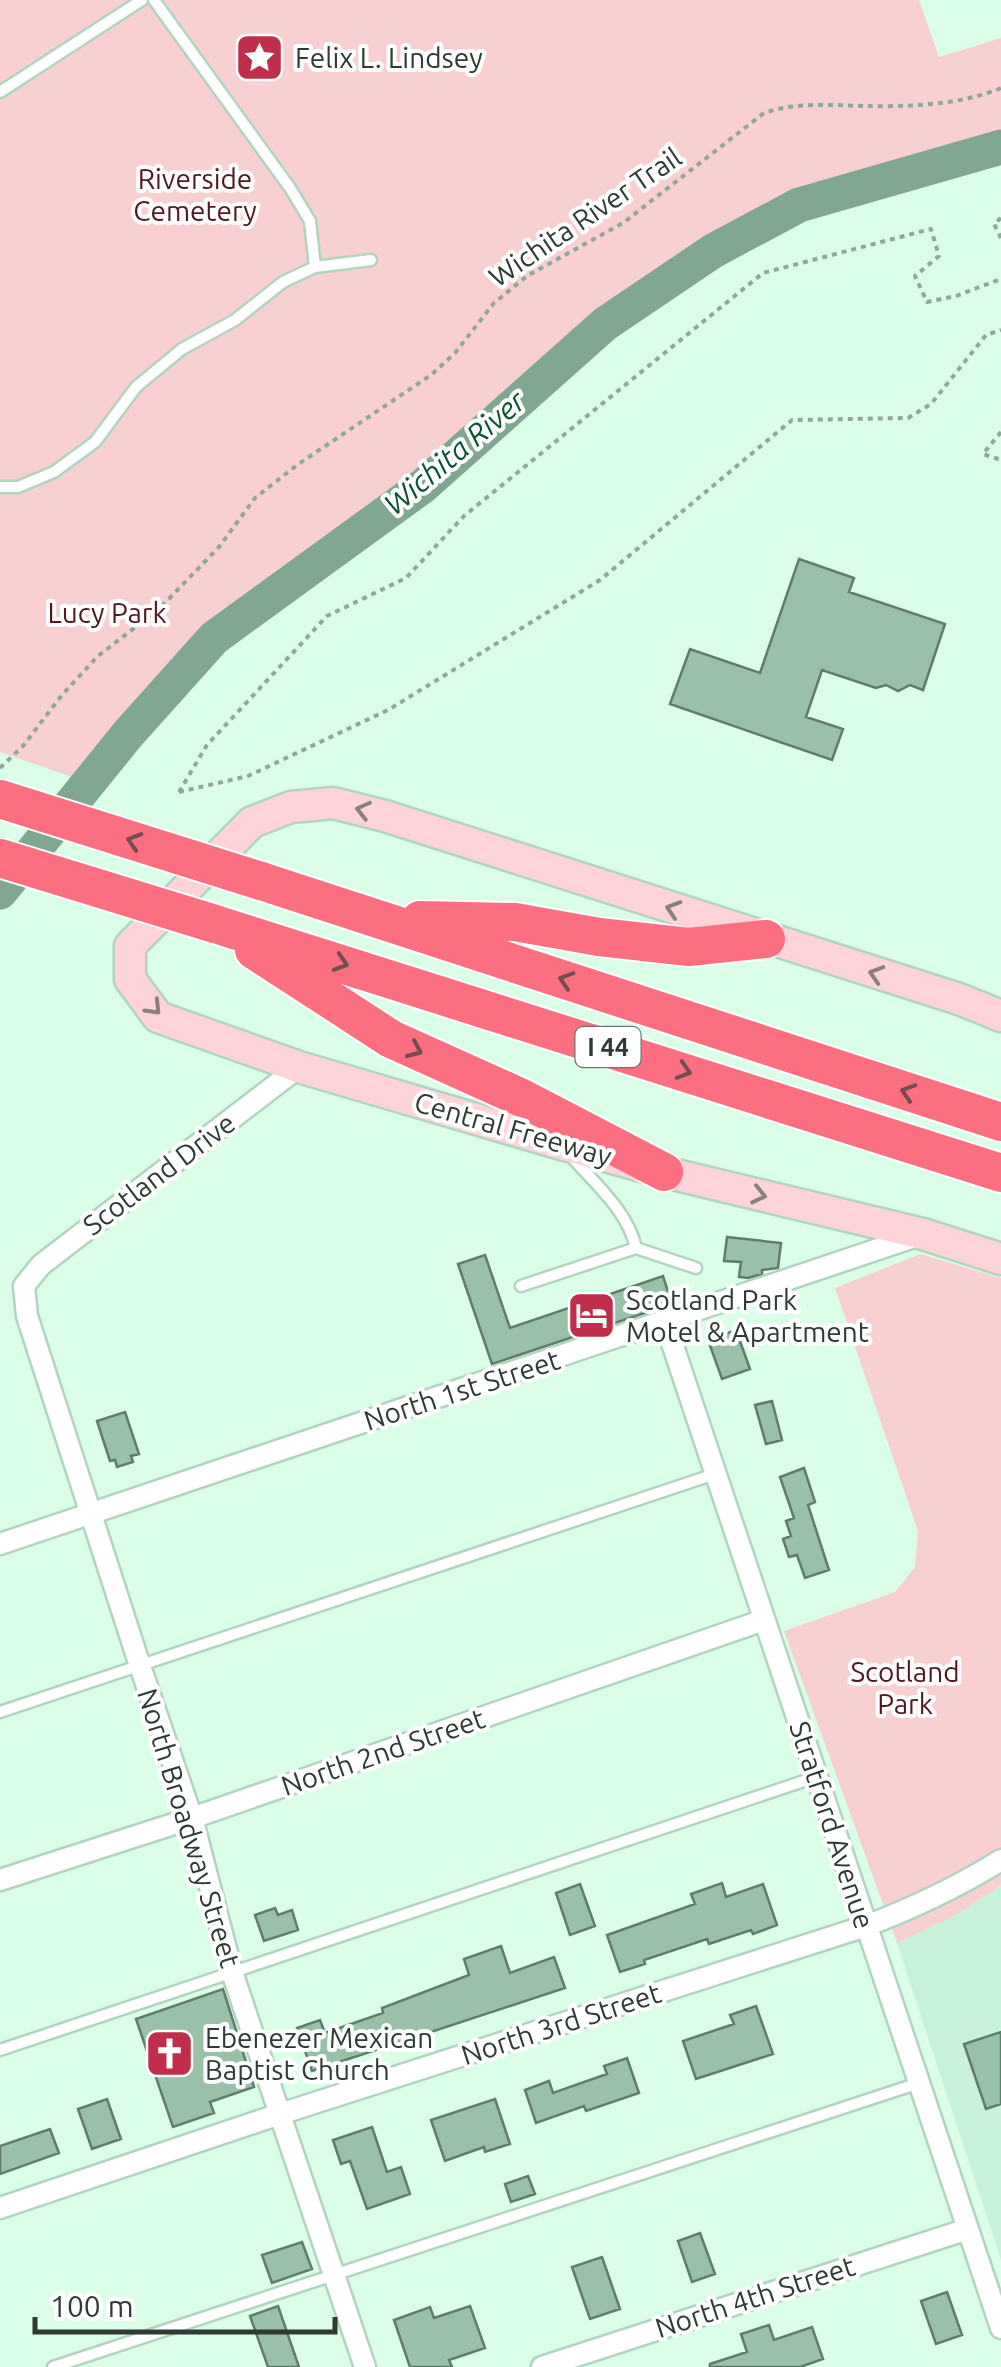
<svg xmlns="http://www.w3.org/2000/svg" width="1001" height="2367" font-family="Ubuntu,sans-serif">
<rect width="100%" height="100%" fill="#dbfee9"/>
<path fill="#c8f2da" d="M1001 1885V2260L897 1943 958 1914Z"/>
<path fill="#f8d0d2" d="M0 0H919L939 57 1001 38V147L799 205 712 251 605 324 423 486 214 638 89 783 0 752Z
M920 1254 1001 1278V1885L958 1914 897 1943 784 1631 895 1592 915 1567 918 1531 835 1288Z"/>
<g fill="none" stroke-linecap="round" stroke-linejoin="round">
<path stroke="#80a791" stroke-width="35" d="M0 892 128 734 214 638 423 486 605 324 713 251 799 205 1001 147"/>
</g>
<path fill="#99c1aa" stroke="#5e7d6b" stroke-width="2.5" d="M799 559 854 578 849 592 945 624 923 690 910 685 898 691 886 685 876 688 822 670 806 717 843 729 832 760 670 704 690 649 760 673Z
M727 1237 781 1243 778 1268 762 1270V1274L748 1278 739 1277 741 1262 724 1261Z
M485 1255 510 1328 663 1276 672 1304 492 1364 458 1264Z
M736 1330 750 1369 722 1379 708 1340Z
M772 1401 782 1440 766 1444 755 1405Z
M125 1412 139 1454 131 1456 133 1462 117 1467 115 1460 110 1461 97 1421Z
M804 1468 815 1502 808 1505 829 1570 805 1578 797 1555 789 1557 783 1539 791 1536 786 1521 794 1518 780 1477Z
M722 1883 726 1897 763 1884 777 1925 753 1934 751 1930 709 1944 707 1939 644 1960 645 1964 620 1972 607 1935 695 1904 691 1894Z
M580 1884 595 1926 570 1935 556 1893Z
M275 1908 278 1915 292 1910 298 1930 264 1941 255 1915Z
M501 1946 510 1973 554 1957 565 1988 312 2071 297 2028 320 2020 325 2033 383 2013 382 2008 469 1975 464 1959Z
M223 1989 254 2087 210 2102 214 2113 173 2127 136 2019Z
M756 2006 773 2054 696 2079 683 2041 734 2024 730 2015Z
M1001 2032V2104L986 2109 964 2044Z
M627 2058 639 2093 586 2111 584 2106 536 2123 525 2090 549 2081 553 2093 607 2074 604 2066Z
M107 2099 121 2139 92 2149 78 2109Z
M495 2099 510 2144 485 2152 484 2147 445 2161 431 2120Z
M372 2127 387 2172 401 2167 410 2194 367 2209 350 2161 341 2164 333 2140Z
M50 2129 59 2153 0 2174V2146Z
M528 2176 535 2194 511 2202 505 2184Z
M700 2233 715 2274 692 2282 678 2241Z
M302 2242 312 2269 272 2283 262 2255Z
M602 2257 620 2309 590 2319 572 2267Z
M947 2292 962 2335 936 2344 921 2301Z
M278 2306 299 2367H268L250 2316Z
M470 2306 485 2348 449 2360 452 2367H410L394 2320 430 2307 434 2318Z
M769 2325 774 2340 812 2327 823 2359 800 2367H710V2364L747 2352 741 2334Z"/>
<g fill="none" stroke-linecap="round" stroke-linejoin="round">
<defs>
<path id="service" d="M154 0 290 188 310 221 315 267
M0 92 142 0
M0 487H18L54 472 95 442 136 387 182 349 235 320 283 282 315 267 371 260
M636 1248 696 1268
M521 1286 636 1248C628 1211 595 1184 571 1156
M0 1712 715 1474
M0 2050 816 1777
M53 2367 919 2083"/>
<path id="minor" d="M299 1067 41 1265 24 1286 27 1316 140 1666 192 1818 232 1972 365 2367
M665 1322 1001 2328
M0 1544 923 1234
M0 1880 192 1818 764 1620
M0 2208 280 2114 866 1926C913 1908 958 1887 1001 1860
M542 2367 968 2229"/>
<path id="secondary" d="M1001 1016 959 999 385 816 333 803 291 807 252 822 130 946V979L158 1017 299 1067 561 1144 664 1172 923 1234 1001 1259"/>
<path id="motorway" d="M261 881 1001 1122
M420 920 515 922 599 937 689 947 766 939
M215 924 1001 1173
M254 950 391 1039 522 1098 664 1172"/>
</defs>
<use href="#service" stroke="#b2d4c0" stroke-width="15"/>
<use href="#minor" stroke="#b2d4c0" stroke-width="25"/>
<use href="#secondary" stroke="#b2d4c0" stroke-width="35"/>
<use href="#motorway" stroke="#fff" stroke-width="42"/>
<path stroke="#8fa899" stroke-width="4" stroke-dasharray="5 5" stroke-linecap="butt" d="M1001 218 994 224 1001 238
M1001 432 983 454 1001 460
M0 768 23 746 62 695 98 656 159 609 219 547 255 498 297 465 431 375 455 353 494 303 527 276 623 223 764 113C796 102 830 105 864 106 908 107 961 105 1001 88
M179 792 207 745 327 616 406 578 464 516 763 273 931 229 939 256 915 276 927 302 956 296 1001 279
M179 792 248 776 388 710 600 580 792 420 908 418 931 404 986 335 1001 330"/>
<use href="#service" stroke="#fff" stroke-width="10"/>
<use href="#minor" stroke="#fff" stroke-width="20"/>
<use href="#secondary" stroke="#fed4d9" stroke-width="30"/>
<use href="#motorway" stroke="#fc6f81" stroke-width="38"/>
<defs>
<path id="motorway-bridge" d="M0 799 261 881
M0 858 215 924"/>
</defs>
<use href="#motorway-bridge" stroke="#fff" stroke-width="42" stroke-linecap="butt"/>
<use href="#motorway-bridge" stroke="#fc6f81" stroke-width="38"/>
</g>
<defs><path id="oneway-chevron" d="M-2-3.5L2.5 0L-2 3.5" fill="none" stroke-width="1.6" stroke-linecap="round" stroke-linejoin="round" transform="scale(2.5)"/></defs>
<g stroke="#8b807e">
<use href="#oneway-chevron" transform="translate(363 810) rotate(-166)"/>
<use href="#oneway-chevron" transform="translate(673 909) rotate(-162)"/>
<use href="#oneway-chevron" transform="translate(876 974) rotate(-163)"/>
<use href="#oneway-chevron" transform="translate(154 1008) rotate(46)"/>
<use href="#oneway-chevron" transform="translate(759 1195) rotate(13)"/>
</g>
<g stroke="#754d4e">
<use href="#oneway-chevron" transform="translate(134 841) rotate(-163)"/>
<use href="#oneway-chevron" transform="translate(341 963) rotate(17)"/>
<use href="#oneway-chevron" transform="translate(566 980) rotate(-162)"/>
<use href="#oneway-chevron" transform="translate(415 1050) rotate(24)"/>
<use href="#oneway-chevron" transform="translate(684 1071) rotate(17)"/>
<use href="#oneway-chevron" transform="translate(908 1092) rotate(-162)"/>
</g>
<defs>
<symbol id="sight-square" viewBox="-11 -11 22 22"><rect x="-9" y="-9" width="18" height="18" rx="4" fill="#bf2f4c" stroke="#fff"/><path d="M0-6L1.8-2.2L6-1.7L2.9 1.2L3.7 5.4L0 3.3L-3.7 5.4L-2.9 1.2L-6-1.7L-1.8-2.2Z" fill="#fff"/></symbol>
<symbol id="hotel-square" viewBox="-11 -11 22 22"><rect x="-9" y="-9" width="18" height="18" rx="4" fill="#bf2f4c" stroke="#fff"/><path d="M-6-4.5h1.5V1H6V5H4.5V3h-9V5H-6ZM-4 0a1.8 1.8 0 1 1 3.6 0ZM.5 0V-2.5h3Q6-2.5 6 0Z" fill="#fff"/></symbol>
<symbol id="church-square" viewBox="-11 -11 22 22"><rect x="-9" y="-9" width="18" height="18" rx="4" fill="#bf2f4c" stroke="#fff"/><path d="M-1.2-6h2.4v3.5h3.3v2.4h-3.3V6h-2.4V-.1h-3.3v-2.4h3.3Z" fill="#fff"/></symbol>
</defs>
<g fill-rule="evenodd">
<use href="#sight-square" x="232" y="30" width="55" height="55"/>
<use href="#hotel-square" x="564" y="1288" width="55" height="55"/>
<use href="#church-square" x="142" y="2026" width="55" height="55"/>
</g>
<g text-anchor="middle" stroke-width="8" stroke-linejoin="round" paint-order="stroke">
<rect fill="#fff" stroke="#6c7670" stroke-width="2.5" x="575.5" y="1027" width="65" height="40" rx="8"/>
<g font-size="25" font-weight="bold" fill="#2d3b33">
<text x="608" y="1056">I 44</text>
</g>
<g font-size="28" fill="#2d3b33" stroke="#fff" text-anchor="start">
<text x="295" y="68">Felix L. Lindsey</text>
<text x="626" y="1310">Scotland Park<tspan x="626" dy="32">Motel &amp; Apartment</tspan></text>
<text x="205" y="2048">Ebenezer Mexican<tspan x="205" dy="32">Baptist Church</tspan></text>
</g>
<g font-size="28" fill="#501921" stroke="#fff">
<text x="195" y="189">Riverside<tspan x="195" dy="32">Cemetery</tspan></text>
<text x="107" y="623">Lucy Park</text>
<text x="905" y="1682">Scotland<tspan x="905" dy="32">Park</tspan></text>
</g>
<g font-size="28" fill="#2d3b33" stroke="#fff">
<text transform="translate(585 217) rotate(-34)" y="10">Wichita River Trail</text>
<text transform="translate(513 1129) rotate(16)" y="10">Central Freeway</text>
<text transform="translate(159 1174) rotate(-37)" y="10">Scotland Drive</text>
<text transform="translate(462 1390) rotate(-18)" y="10">North 1st Street</text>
<text transform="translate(383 1752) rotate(-19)" y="10">North 2nd Street</text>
<text transform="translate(832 1825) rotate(72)" y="10">Stratford Avenue</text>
<text transform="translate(189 1828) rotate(73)" y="10">North Broadway Street</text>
<text transform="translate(561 2024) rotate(-18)" y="10">North 3rd Street</text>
<text transform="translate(755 2297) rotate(-18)" y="10">North 4th Street</text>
</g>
<g font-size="30" font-style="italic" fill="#0a5134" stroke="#fff">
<text transform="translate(455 453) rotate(-40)" y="10">Wichita River</text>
</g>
</g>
<path d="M35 2317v15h300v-15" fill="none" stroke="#2d3b33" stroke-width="5"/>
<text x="50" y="2317" font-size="30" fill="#2d3b33" stroke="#ffffff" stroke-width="8" paint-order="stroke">100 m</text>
</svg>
